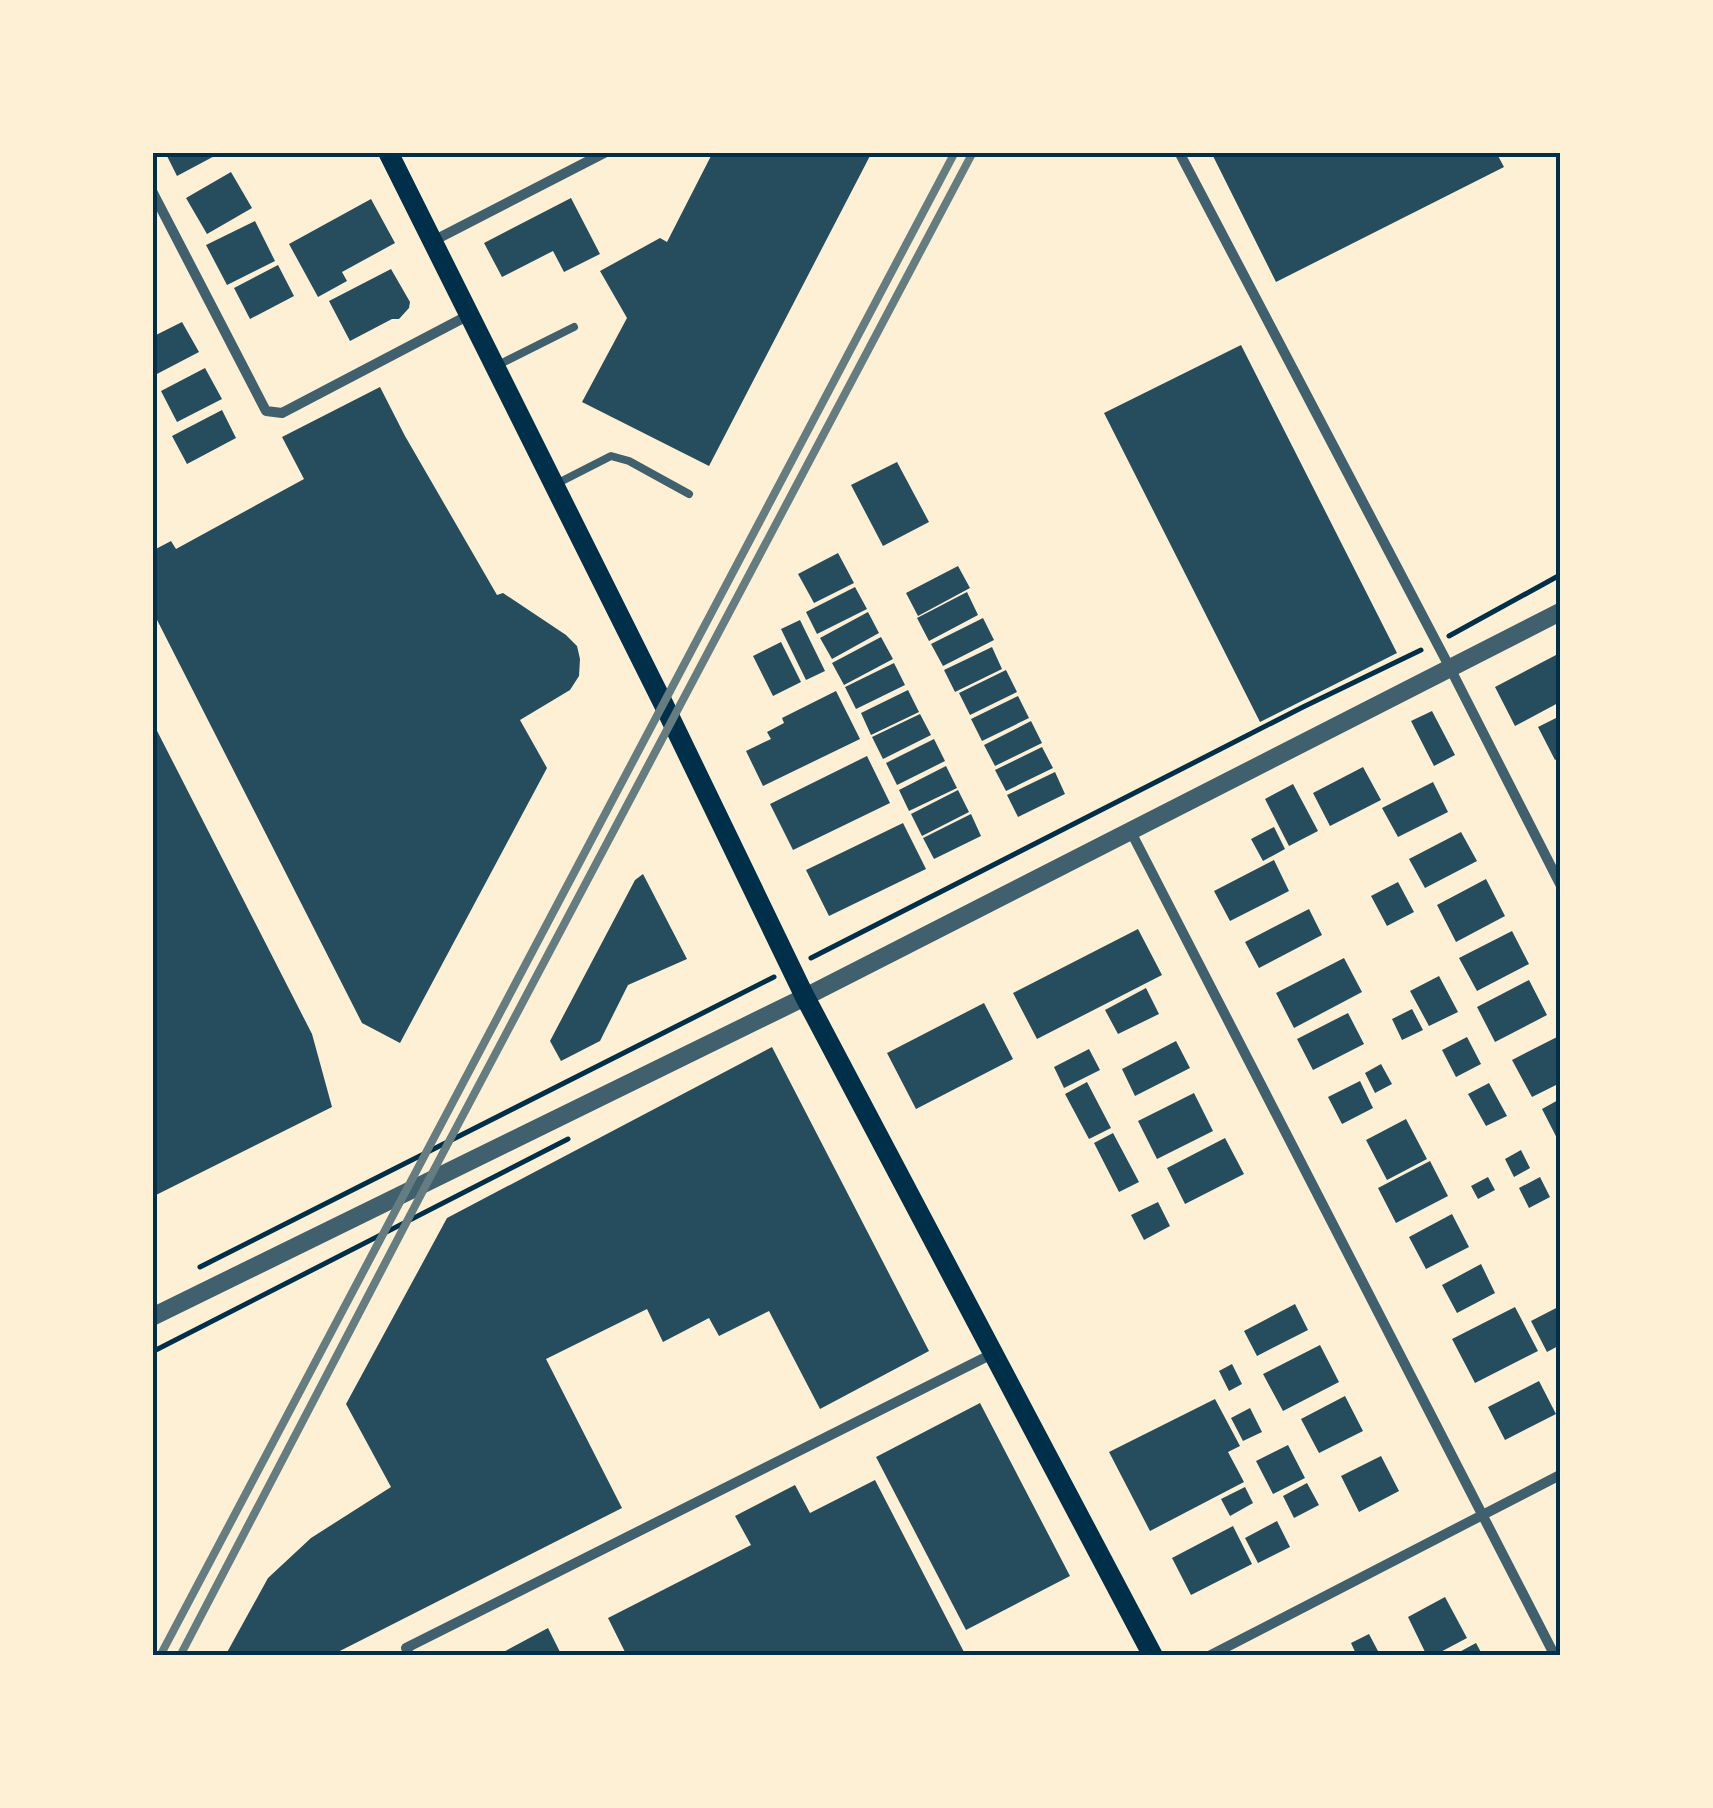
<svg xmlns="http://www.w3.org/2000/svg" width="1713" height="1808" font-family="'Noto Serif',serif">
<rect width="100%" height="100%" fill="#fdf0d5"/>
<path fill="#264d5e" d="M165 152H222L177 176Z
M713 152H872L709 466 582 402 627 318 600 271 660 238 667 242Z
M1211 152H1496L1504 167 1276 282Z
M231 172 252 208 207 234 186 198Z
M571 198 600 254 564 272 553 251 502 277 484 243Z
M371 199 395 243 342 272 347 281 318 297 289 244Z
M255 221 275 261 227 285 206 245Z
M278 265 294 296 250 319 234 288Z
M391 269 410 302 409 308 399 319H392L350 341 329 301Z
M182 322 199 352 155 375 152 370V337Z
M1241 345 1397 653 1260 722 1104 413Z
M205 368 222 399 177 422 161 391Z
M380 387 405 436 497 595 503 593 566 635 577 646 580 659 579 676 570 690 520 720 547 768 400 1043 362 1023 152 610V560L155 559 152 551 171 541 176 549 304 479 282 437Z
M222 410 236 438 187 464 172 436Z
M897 462 929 522 883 546 851 485Z
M838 553 854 583 814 603 798 574Z
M958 566 970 588 918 616 906 593Z
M855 587 867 609 817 634 806 612Z
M967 592 978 615 929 641 917 618Z
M868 612 879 633 832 659 820 638Z
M983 618 994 640 943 666 931 644Z
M800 620 825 671 806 680 781 629Z
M881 637 893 659 844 685 832 663Z
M781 642 801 682 773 696 753 656Z
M992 647 1002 669 955 692 944 670Z
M1556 655 1560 664V702L1515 726 1495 687Z
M894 663 905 685 856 709 845 687Z
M1006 670 1017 692 970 715 959 693Z
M908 690 919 712 871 735 861 713Z
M836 691 860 739 763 786 746 751 771 739 767 732 784 723 782 718Z
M1018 696 1029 718 982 741 971 719Z
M1432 711 1455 755 1434 766 1411 721Z
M920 714 931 735 883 759 872 737Z
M1560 716V757L1555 760 1538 727Z
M152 721 312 1034 332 1107 152 1197Z
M1031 721 1042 743 995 766 984 745Z
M934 739 945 761 897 785 886 763Z
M1042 747 1053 768 1006 791 995 770Z
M867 756 890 803 793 850 770 804Z
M946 766 957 788 909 811 899 790Z
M1363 767 1381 800 1330 826 1313 793Z
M1055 772 1065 794 1018 817 1007 795Z
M1433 782 1448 812 1398 837 1382 808Z
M1293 784 1318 831 1289 846 1265 799Z
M958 790 969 812 922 836 911 814Z
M971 814 981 836 934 859 923 838Z
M903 823 926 869 829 916 806 870Z
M1274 827 1285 849 1263 861 1251 839Z
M1461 832 1477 861 1425 888 1409 859Z
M1274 860 1289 891 1230 921 1214 891Z
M643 874 687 959 628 985 600 1041 561 1061 550 1041 635 880Z
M1486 879 1505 916 1456 942 1437 905Z
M1398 882 1414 912 1387 926 1371 896Z
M1309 909 1322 935 1259 968 1245 942Z
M1138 929 1162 975 1037 1039 1013 993Z
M1512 931 1529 964 1477 991 1459 958Z
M1344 958 1362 992 1294 1028 1276 993Z
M1439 976 1458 1012 1429 1026 1410 991Z
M1529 980 1547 1015 1495 1042 1477 1007Z
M1146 988 1159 1014 1118 1034 1105 1010Z
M984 1003 1013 1059 916 1109 887 1053Z
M1412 1009 1423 1030 1402 1040 1392 1019Z
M1348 1013 1364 1044 1313 1070 1297 1039Z
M1559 1036 1560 1083 1532 1097 1512 1060Z
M1467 1037 1481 1064 1456 1077 1442 1050Z
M1176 1041 1190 1068 1135 1096 1122 1069Z
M772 1047 929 1351 820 1409 769 1311 719 1336 709 1318 663 1342 647 1309 546 1359 622 1508 330 1656H225L268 1578 311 1538 391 1487 346 1404 447 1218Z
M1089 1049 1100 1070 1064 1088 1054 1067Z
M1381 1064 1392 1084 1375 1093 1365 1073Z
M1360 1081 1373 1108 1342 1124 1328 1097Z
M1087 1082 1111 1128 1089 1139 1065 1094Z
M1489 1083 1507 1116 1486 1126 1468 1094Z
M1194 1093 1213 1131 1157 1159 1138 1121Z
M1560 1099V1144L1542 1109Z
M1406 1119 1427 1159 1387 1180 1366 1140Z
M1113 1133 1139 1182 1119 1192 1094 1143Z
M1225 1138 1244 1174 1185 1204 1167 1168Z
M1521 1150 1530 1168 1514 1177 1505 1159Z
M1430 1161 1448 1196 1396 1223 1378 1188Z
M1488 1177 1495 1190 1478 1199 1471 1186Z
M1540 1177 1550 1197 1529 1208 1519 1188Z
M1158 1202 1170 1226 1144 1240 1131 1215Z
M1452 1214 1469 1247 1426 1269 1409 1237Z
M1481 1264 1495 1293 1457 1313 1442 1285Z
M1295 1304 1308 1330 1257 1356 1244 1331Z
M1560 1306V1345L1547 1352 1531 1321Z
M1515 1307 1538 1351 1475 1383 1452 1339Z
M1320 1345 1339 1382 1283 1411 1263 1374Z
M1232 1364 1242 1384 1229 1391 1219 1371Z
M1539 1381 1556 1414 1505 1440 1488 1407Z
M1345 1396 1363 1431 1319 1453 1301 1419Z
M1215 1399 1240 1446 1228 1452 1244 1482 1150 1531 1109 1452Z
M980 1403 1070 1576 966 1630 876 1457Z
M1250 1408 1262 1432 1243 1441 1231 1418Z
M1288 1445 1305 1478 1273 1494 1256 1461Z
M1381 1456 1399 1491 1359 1512 1341 1476Z
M875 1480 965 1654 962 1656H627L608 1618 751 1545 735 1516 795 1485 810 1513Z
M1307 1483 1319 1505 1294 1518 1283 1496Z
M1245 1487 1253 1503 1230 1516 1221 1499Z
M1277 1521 1290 1547 1258 1563 1245 1538Z
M1233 1526 1252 1564 1191 1595 1172 1558Z
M1445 1597 1467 1638 1433 1656H1427L1408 1617Z
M548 1628 562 1656H496Z
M1369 1634 1379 1653 1375 1656H1357L1351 1643Z
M1476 1643 1483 1656H1452Z"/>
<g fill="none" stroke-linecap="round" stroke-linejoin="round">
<path stroke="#003049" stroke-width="5" d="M1449 636 1560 575
M811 958 1303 707 1421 650
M200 1267 774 977
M152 1352 568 1139"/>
<path stroke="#3f606c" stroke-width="8" d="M498 365 574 327
M558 483 611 456 629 461 689 494"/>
<path stroke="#3f606c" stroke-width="10" d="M1179 152 1450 668 1560 884
M152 191 266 411 282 413 469 315
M433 241 606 152
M1131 832 1555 1656
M410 1656 406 1648 994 1353
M1209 1656 1560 1475"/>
<path stroke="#3f606c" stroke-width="18" d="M152 1317 805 997 1560 612"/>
<path stroke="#003049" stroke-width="20" d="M388 152 663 703 805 997 1153 1656"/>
<path stroke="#657d81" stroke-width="8" d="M160 1656 955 152
M180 1656 427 1183 973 152"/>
</g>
<rect width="1713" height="1808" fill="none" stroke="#fdf0d5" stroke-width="310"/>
<rect x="155" y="155" width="1403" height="1498" fill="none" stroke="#003049" stroke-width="4"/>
</svg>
